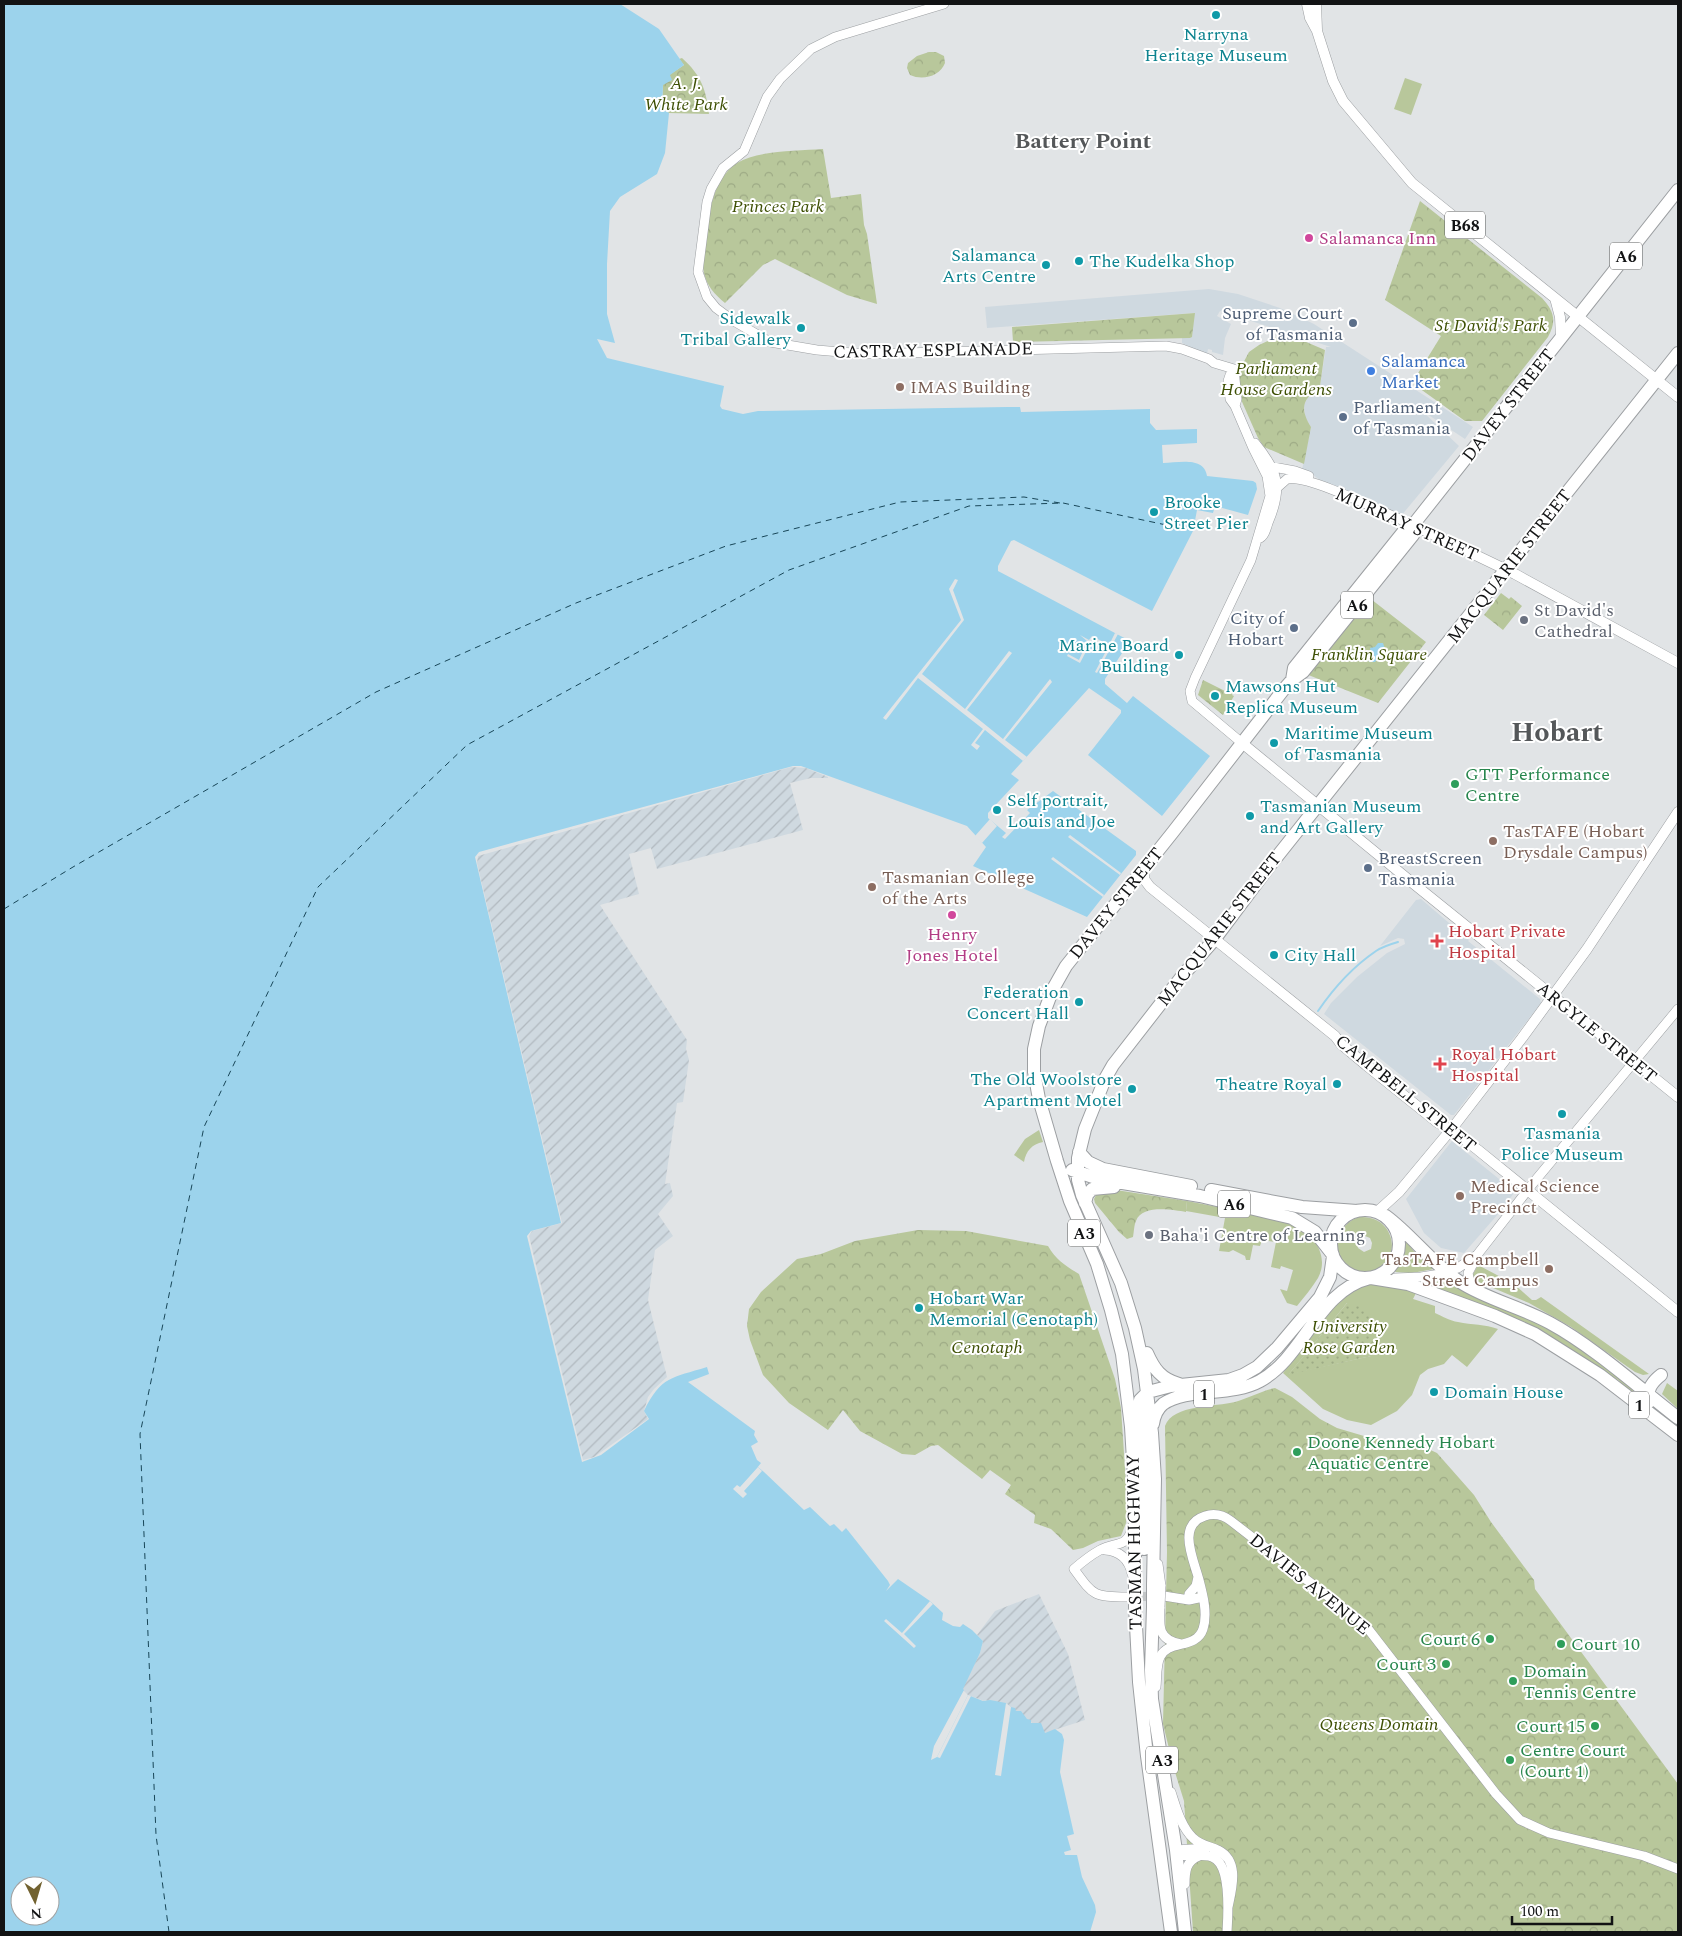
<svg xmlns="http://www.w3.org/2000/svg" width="1682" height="1936" font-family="Spectral,serif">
<defs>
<pattern id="industrial-furrows" width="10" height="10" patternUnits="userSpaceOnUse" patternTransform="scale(1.25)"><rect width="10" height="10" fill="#cfd9e0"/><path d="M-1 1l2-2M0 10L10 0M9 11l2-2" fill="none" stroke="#b1b9bf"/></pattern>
<pattern id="forest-crowns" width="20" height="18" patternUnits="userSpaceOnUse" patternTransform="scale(1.25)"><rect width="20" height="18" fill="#b8c79b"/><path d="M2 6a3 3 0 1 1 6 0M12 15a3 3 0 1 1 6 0" fill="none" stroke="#9daa85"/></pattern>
<pattern id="garden-dots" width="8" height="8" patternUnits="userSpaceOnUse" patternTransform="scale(1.25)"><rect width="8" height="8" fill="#b8c79b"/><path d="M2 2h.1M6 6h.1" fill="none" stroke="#9daa85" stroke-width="1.8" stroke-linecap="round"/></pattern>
</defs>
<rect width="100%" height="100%" fill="#e1e4e6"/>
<path fill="#cfd9e0" d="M1209 289 1238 294 1280 308 1314 324 1473 427 1465 439 1421 410 1459 446 1401 516 1330 487 1313 475 1302 470 1311 427 1305 417 1304 405 1309 395 1320 386 1326 347H1331L1220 311 1217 316 1231 324 1225 338 1223 355 1212 352V350L1208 349 1207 355 1182 343V338L1192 337 1194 313 987 328 985 307Z
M1421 899 1469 940 1468 941 1540 999 1541 1003 1454 1115H1451L1324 1014 1331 1003 1357 977 1387 953 1405 944 1404 939 1398 938 1380 946 1416 900Z
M1452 1141 1514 1191V1193L1499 1213 1464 1253 1441 1248 1424 1233 1406 1199Z"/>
<path fill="url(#industrial-furrows)" d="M791 767 806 768 828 777V778H811L790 783 803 830 657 869 651 848 629 854 639 894 600 905 687 1040 686 1049 689 1060 683 1102 677 1103 665 1184 670 1183 673 1196 658 1214 673 1236 655 1250 648 1300 667 1377 654 1389 648 1397 644 1411 648 1419 594 1457 583 1460 529 1236 532 1231 562 1223 477 863 478 856Z
M1039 1594 1068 1654 1085 1720 1045 1733 1011 1707 985 1700 984 1701 968 1695 962 1689 980 1653 983 1641 977 1635 995 1611Z"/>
<path fill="#b8c79b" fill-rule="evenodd" d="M1405 78 1422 84 1411 115 1394 109Z
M1039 1130 1043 1142C1032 1144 1026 1151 1024 1162L1014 1155 1025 1139Z
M1187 1201 1290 1221C1310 1231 1331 1253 1318 1278 1312 1288 1304 1297 1297 1306L1287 1303 1280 1289 1287 1291 1293 1270 1281 1266 1280 1269 1271 1267 1276 1242 1262 1240 1260 1246 1253 1245 1250 1260H1246L1245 1256 1233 1250 1229 1252 1219 1251 1225 1218 1186 1211Z
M1359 1217C1398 1214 1404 1267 1368 1272 1360 1273 1352 1271 1346 1266 1328 1250 1338 1224 1359 1217ZM1365 1236 1370 1238 1372 1243 1371 1249 1364 1252 1358 1248 1357 1243 1360 1237Z
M1406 1241 1416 1254 1434 1269 1412 1273 1395 1272 1404 1255Z
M1478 1265 1514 1284 1532 1300H1536L1541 1297 1649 1374 1643 1375 1635 1372 1571 1327 1529 1303 1474 1280 1472 1276Z
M1447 1280 1555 1332 1586 1352 1638 1392 1635 1396 1618 1380 1599 1368 1424 1284Z
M1371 1283H1386L1416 1293 1413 1299 1435 1306V1313C1442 1316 1450 1321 1458 1322 1472 1325 1485 1324 1498 1329L1467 1367 1452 1355 1444 1364 1428 1369 1420 1375 1412 1395 1397 1411 1371 1425 1347 1420 1323 1409 1283 1373 1338 1301 1354 1291ZM1347 1303 1371 1356 1289 1374Z
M1667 1383 1678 1391V1409L1662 1394Z"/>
<path fill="url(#forest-crowns)" d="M929 52H936L944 56 945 63C940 76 923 81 910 75L907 68 908 63 917 56Z
M682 58C701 75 706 89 709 114L669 113 662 109 663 84 671 80 669 75 684 65 679 59Z
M823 149 831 198 861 194 864 225 867 234 877 304 847 295 775 259 763 265 725 303C714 294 707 286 704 273 702 264 704 255 705 246 708 219 711 180 737 163 759 150 797 151 823 149Z
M1420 201 1542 298C1554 311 1557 321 1548 337L1482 421H1465L1412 383 1441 336 1385 300Z
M1195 313 1192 337 1190 338 1013 342 1012 327Z
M1292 336 1325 350 1320 386C1303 400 1299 407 1311 427L1304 464 1264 447 1258 438 1239 395 1240 369 1249 352 1259 345 1274 338Z
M1501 593 1509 599 1511 597 1522 606 1503 630 1484 615Z
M1367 596 1426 642 1378 703 1306 674Z
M1203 680 1225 691 1227 688 1234 692 1232 695 1234 696 1223 715 1198 695Z
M1116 1190 1187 1201 1186 1212C1173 1210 1142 1204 1136 1221 1134 1225 1134 1232 1133 1237L1127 1239 1119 1232 1095 1203 1094 1199 1097 1193Z
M918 1230 966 1231 1048 1246C1056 1260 1066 1266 1079 1274L1115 1379 1121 1408 1127 1499 1126 1523 1121 1536 1098 1541 1083 1548 1073 1550 1051 1529 1034 1523 1035 1515 1005 1494 1011 1485 990 1470 982 1479 938 1445 931 1446 915 1455 902 1454 860 1431 843 1410 828 1430 789 1403 763 1375 750 1340 747 1326 749 1309 761 1292 797 1259 821 1254 855 1241Z
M1275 1388 1292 1397 1320 1419 1337 1428 1364 1436 1424 1447 1437 1453 1474 1495 1491 1522 1534 1580 1535 1589 1678 1784V1932H1193L1184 1801 1174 1769 1163 1724 1167 1552 1165 1426C1173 1404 1216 1407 1235 1402 1249 1398 1261 1391 1275 1388Z"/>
<path fill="url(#garden-dots)" d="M1347 1303 1362 1307 1376 1319 1371 1356 1288 1375Z"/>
<path fill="#9cd3ec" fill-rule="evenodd" d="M4 4H620L659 29 684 65 670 75 672 80 663 85 662 109 669 113 665 153 657 174 620 197 610 211 607 264V314L615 343 597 339 607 358 724 386 720 406 722 409 743 414 758 411 1007 407H1020L1021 412 1150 409V423L1156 430 1197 429V443L1162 445 1163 463C1178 463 1204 456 1207 476L1253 481 1256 483 1257 489 1248 515 1215 506 1213 513 1197 510 1193 531 1152 611 1014 540 1011 541 998 566V571L1130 641 1105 679V684L1127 703 1133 696 1210 756 1162 816 1088 755 1121 713V710L1089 688 1011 774 1019 780 988 813V818L1006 833 1002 837 1005 839 1030 813 1027 810 1053 791 1136 851V855L1087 917 973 866 986 847 967 826 801 766H793L479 852 475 857 561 1223 531 1231 527 1236 582 1462 601 1455 649 1419 644 1411C661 1376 672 1378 707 1367L709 1374 688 1382 755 1431 754 1435 758 1442 751 1446 757 1460 761 1463 757 1468 758 1467 764 1472 804 1510 810 1507 830 1526 834 1524 842 1532 846 1528 888 1581 890 1585 886 1591 898 1579 930 1601 943 1613 942 1620 953 1626 960 1627 963 1624 972 1630 983 1641 980 1653 963 1689 964 1690 934 1746 931 1760 937 1757 968 1695 983 1701 990 1700 1006 1703 1011 1707 1015 1708 1016 1711H1021L1027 1719 1031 1720V1723H1041L1045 1733 1055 1729 1062 1734 1064 1740 1060 1772 1074 1834 1067 1836 1071 1850 1064 1852 1065 1855H1077L1082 1877 1095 1905 1096 1912 1090 1932H4ZM20 1886H50V1916H20Z
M1378 643H1383L1385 649 1382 653 1383 657 1378 658 1375 662H1369L1368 656 1371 652 1370 648 1375 647Z"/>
<path fill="#e1e4e6" d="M955 579 958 580 953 590 964 620 922 674 965 709 1009 651 1012 653 967 710 1003 739 1050 679 1052 682 1005 740 1027 757 1023 761 985 730 975 743 980 746 977 750 971 745 983 729 918 678 886 720 883 718 961 620 949 589Z
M1115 633 1118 634 1097 673 1095 672 1105 653V646L1092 640 1080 663 1067 656 1068 654 1079 660 1083 651 1075 645 1084 650 1088 642 1080 635 1089 640 1092 636 1109 645Z
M990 819 997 826 982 843 975 836Z
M1070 835 1121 873 1120 875 1068 837Z
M1053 857 1104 895 1103 897 1051 859Z
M758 1467 762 1471 744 1491 747 1494 743 1498 733 1489 737 1485 740 1487Z
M930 1601 933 1604 904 1634 916 1646 914 1648 884 1621 886 1619 902 1633Z
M968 1695 971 1696 940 1758 937 1757Z
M1006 1703 1011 1707 1001 1776 995 1775Z"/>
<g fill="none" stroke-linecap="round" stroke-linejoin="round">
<path stroke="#9cd3ec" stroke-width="2" d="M1318 1011C1333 989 1354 966 1376 951 1382 947 1391 944 1398 942"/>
<path stroke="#184658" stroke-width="1" stroke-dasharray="6 5" stroke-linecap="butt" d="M4 909 73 867 376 692 576 603 726 546 900 502 1024 497 1060 503
M169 1932 156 1835 140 1434 204 1127 318 887 467 745 789 570 969 506 1063 503 1171 526"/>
<path stroke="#c2c5c6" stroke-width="9" stroke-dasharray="9 4.5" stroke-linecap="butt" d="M1129 1597 1159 1596"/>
<defs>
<path id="minor" d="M944 4 835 37 811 49 780 79 767 97 744 151 723 168 711 189 707 202 698 272 707 297 716 308 732 320 770 342 817 350 864 354 1166 346 1182 349 1209 359 1214 363 1234 369
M1234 369 1230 375 1228 381 1230 399 1235 406 1253 448 1267 476 1270 496 1251 560 1195 678 1190 691 1192 701 1242 743
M1234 369 1237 399 1235 406
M1255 443C1279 472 1283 488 1268 523 1266 530 1264 537 1258 539
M1268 466 1295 471 1309 476
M1278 487 1287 479C1309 474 1388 515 1413 525
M1395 1278 1421 1277 1440 1274 1458 1268 1477 1255 1534 1182 1678 1009
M1471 1288 1468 1273 1476 1258
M1105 1550C1120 1551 1129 1559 1132 1574
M1158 1564 1161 1586
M1189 1594 1196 1586 1198 1577
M1164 1596 1189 1600 1203 1597
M1127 1597C1093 1597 1093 1595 1074 1569 1082 1562 1091 1555 1100 1550 1117 1541 1127 1549 1133 1526
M1160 1607C1159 1627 1158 1640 1181 1644
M1156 1687C1157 1678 1156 1665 1160 1657 1168 1639 1196 1650 1203 1629 1208 1614 1203 1595 1199 1580 1194 1560 1176 1525 1205 1516 1214 1513 1223 1515 1231 1521L1356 1618 1369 1630 1496 1794 1520 1820 1549 1833 1644 1856 1678 1869
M1171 1792C1176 1807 1181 1827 1193 1838 1200 1845 1209 1846 1218 1850 1240 1861 1232 1888 1228 1907
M1176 1850 1207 1848
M1177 1855C1188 1857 1201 1853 1212 1857 1232 1864 1228 1914 1227 1932
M1185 1884C1185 1871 1186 1861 1199 1856"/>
<path id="major" d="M1307 4 1310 18 1317 31 1333 81 1343 101 1412 183 1678 397
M1316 4 1317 30
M1555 298 1560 317 1561 338
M1413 525 1515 574 1678 663
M1242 743 1409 880 1678 1097
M1144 868V879L1150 887 1335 1036 1341 1044 1366 1065 1437 1122 1457 1134 1478 1150 1678 1312
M1377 1212 1399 1192 1454 1126 1522 1038 1587 949 1678 812"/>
<path id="highway" d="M1292 680 1294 668 1404 531 1407 528 1413 525 1678 190
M1079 1152 1088 1162 1103 1169 1191 1186
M1072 1170 1099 1179 1200 1196 1292 1218 1315 1232 1333 1255
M1211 1190 1302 1207 1357 1211
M1085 1203 1087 1195 1092 1189 1114 1187
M1331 1244a34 34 0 1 1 68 0a34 34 0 1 1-68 0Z
M1386 1216C1413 1236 1432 1264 1460 1282 1486 1299 1521 1307 1550 1323 1594 1347 1638 1387 1678 1418
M1371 1278 1408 1284 1495 1316 1535 1334 1600 1375 1678 1435
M1147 1353C1154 1369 1161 1379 1179 1384
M1649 1402C1646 1390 1652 1382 1661 1375
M1153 1424C1154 1417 1157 1409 1163 1404 1187 1387 1231 1397 1260 1381 1305 1356 1317 1291 1370 1278
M1144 1549 1143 1476 1139 1407 1140 1400 1148 1392 1171 1386 1229 1380 1243 1375 1257 1367 1277 1348 1320 1297 1330 1277 1333 1256
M1135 1583V1493L1131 1427 1122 1354 1111 1310 1097 1264 1070 1201 1057 1161 1039 1099 1034 1072V1049L1039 1026 1053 989 1066 966 1173 832 1284 689 1292 680 1303 672 1413 535 1415 531 1413 525
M1153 1585 1155 1479 1152 1433 1144 1369 1135 1328 1121 1283 1082 1195 1078 1180V1158L1085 1129 1105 1079 1113 1065 1183 975 1214 940 1268 868 1678 353
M1135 1607 1139 1682 1147 1756 1171 1932
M1153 1607 1151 1670 1152 1699 1176 1850 1185 1932"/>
</defs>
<use href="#minor" stroke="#9c9fa2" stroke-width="10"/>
<use href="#major" stroke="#9c9fa2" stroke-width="11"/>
<use href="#highway" stroke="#9c9fa2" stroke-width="14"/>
<use href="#minor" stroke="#fff" stroke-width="9"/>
<use href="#major" stroke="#fff" stroke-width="10"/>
<use href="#highway" stroke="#fff" stroke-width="12"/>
<defs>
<path id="minor-bridge" d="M1160 1607 1161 1586"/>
<path id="highway-bridge" d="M1135 1583V1607
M1153 1607V1585"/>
</defs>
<use href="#minor-bridge" stroke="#9c9fa2" stroke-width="10" stroke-linecap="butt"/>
<use href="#highway-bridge" stroke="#9c9fa2" stroke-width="14" stroke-linecap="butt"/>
<use href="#minor-bridge" stroke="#fff" stroke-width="9"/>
<use href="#highway-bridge" stroke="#fff" stroke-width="12"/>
</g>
<g fill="#0f9aa8" stroke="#fff" stroke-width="2">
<circle cx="1216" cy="15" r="5"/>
<circle cx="1079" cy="261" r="5"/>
<circle cx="1046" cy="265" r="5"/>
<circle cx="801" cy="328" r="5"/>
<circle cx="1154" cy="512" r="5"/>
<circle cx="1179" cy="655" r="5"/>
<circle cx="1215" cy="696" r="5"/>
<circle cx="1274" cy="743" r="5"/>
<circle cx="997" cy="810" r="5"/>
<circle cx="1250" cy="816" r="5"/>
<circle cx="1274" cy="955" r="5"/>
<circle cx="1079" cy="1002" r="5"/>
<circle cx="1337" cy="1084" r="5"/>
<circle cx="1132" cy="1089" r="5"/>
<circle cx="1562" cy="1114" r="5"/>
<circle cx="919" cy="1308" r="5"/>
<circle cx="1434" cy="1392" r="5"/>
</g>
<g fill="#d1479c" stroke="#fff" stroke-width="2">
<circle cx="1309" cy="238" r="5"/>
<circle cx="952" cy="915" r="5"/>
</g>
<g fill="#5c6f8a" stroke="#fff" stroke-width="2">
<circle cx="1353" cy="323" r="5"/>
<circle cx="1343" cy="417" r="5"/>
<circle cx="1294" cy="628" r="5"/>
<circle cx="1368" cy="868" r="5"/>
</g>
<circle fill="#3f7fe0" stroke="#fff" stroke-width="2" cx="1371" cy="371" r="5"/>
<g fill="#8d6e63" stroke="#fff" stroke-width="2">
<circle cx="900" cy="387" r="5"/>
<circle cx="1493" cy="841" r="5"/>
<circle cx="872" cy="887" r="5"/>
<circle cx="1460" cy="1196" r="5"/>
<circle cx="1549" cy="1269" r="5"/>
</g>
<g fill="#6b7280" stroke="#fff" stroke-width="2">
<circle cx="1524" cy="620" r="5"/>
<circle cx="1149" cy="1235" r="5"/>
</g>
<g fill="#2e9e5b" stroke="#fff" stroke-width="2">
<circle cx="1455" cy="784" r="5"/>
<circle cx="1297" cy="1452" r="5"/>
<circle cx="1490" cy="1639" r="5"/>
<circle cx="1561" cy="1644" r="5"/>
<circle cx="1446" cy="1664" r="5"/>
<circle cx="1513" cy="1681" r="5"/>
<circle cx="1595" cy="1726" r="5"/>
<circle cx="1510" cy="1760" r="5"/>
</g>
<g fill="#e0444e" stroke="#fff" stroke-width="2">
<path d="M1434.5 933.5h5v5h5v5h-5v5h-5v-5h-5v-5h5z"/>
<path d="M1437.5 1056.5h5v5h5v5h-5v5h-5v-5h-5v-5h5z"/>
</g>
<g text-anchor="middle" stroke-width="4" stroke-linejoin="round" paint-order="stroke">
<g fill="#fff" stroke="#595a5a" stroke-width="1">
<rect x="1445" y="211.5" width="40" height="27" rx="4"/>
<rect x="1610" y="242.5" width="32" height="27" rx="4"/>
<rect x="1341" y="591.5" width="32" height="27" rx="4"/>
<rect x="1218" y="1190.5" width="32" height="27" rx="4"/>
<rect x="1068" y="1219.5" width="32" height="27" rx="4"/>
<rect x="1194" y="1380.5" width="20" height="27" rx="4"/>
<rect x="1629" y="1391.5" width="20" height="27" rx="4"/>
<rect x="1146" y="1746.5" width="32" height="27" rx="4"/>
</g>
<g font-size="16" font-weight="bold" fill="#121314">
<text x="1465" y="231">B68</text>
<text x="1626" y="262">A6</text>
<text x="1357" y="611">A6</text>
<text x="1234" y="1210">A6</text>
<text x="1084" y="1239">A3</text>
<text x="1204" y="1400">1</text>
<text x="1639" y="1411">1</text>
<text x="1162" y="1766">A3</text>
</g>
<g font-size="18" fill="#0d838f" stroke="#fff" text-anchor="start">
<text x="1216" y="40" text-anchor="middle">Narryna<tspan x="1216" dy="21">Heritage Museum</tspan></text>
<text x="1036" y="261" text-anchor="end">Salamanca<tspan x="1036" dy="21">Arts Centre</tspan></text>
<text x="1089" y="267">The Kudelka Shop</text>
<text x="791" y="324" text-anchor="end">Sidewalk<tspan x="791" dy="21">Tribal Gallery</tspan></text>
<text x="1164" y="508">Brooke<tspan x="1164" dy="21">Street Pier</tspan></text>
<text x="1169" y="651" text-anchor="end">Marine Board<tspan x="1169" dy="21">Building</tspan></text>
<text x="1225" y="692">Mawsons Hut<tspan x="1225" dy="21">Replica Museum</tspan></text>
<text x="1284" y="739">Maritime Museum<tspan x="1284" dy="21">of Tasmania</tspan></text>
<text x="1007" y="806">Self portrait,<tspan x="1007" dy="21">Louis and Joe</tspan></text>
<text x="1260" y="812">Tasmanian Museum<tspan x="1260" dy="21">and Art Gallery</tspan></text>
<text x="1284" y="961">City Hall</text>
<text x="1069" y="998" text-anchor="end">Federation<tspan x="1069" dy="21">Concert Hall</tspan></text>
<text x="1122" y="1085" text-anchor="end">The Old Woolstore<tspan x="1122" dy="21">Apartment Motel</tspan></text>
<text x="1327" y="1090" text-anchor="end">Theatre Royal</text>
<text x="1562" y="1139" text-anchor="middle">Tasmania<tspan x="1562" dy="21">Police Museum</tspan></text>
<text x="929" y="1304">Hobart War<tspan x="929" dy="21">Memorial (Cenotaph)</tspan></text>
<text x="1444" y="1398">Domain House</text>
</g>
<g font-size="18" font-style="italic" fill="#3e5004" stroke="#fff">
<text x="686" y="89">A. J.<tspan x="686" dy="21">White Park</tspan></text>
<text x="778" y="212">Princes Park</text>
<text x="1491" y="331">St David's Park</text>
<text x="1276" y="374">Parliament<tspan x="1276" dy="21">House Gardens</tspan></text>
<text x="1369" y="660">Franklin Square</text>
<text x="1349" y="1332">University<tspan x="1349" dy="21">Rose Garden</tspan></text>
<text x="987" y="1353">Cenotaph</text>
<text x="1379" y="1730">Queens Domain</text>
</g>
<g font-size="18" fill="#b23c85" stroke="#fff" text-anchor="start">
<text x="1319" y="244">Salamanca Inn</text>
<text x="952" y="940" text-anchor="middle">Henry<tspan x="952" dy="21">Jones Hotel</tspan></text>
</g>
<g font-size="18" fill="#4e5e75" stroke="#fff" text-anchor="end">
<text x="1343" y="319">Supreme Court<tspan x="1343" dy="21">of Tasmania</tspan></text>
<text x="1353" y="413" text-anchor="start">Parliament<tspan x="1353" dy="21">of Tasmania</tspan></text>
<text x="1284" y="624">City of<tspan x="1284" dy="21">Hobart</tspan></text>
<text x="1378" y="864" text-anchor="start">BreastScreen<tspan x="1378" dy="21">Tasmania</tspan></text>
</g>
<g font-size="18" fill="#121314" stroke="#fff">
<text transform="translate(933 350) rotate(-1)" y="6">CASTRAY ESPLANADE</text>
<text transform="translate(1508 405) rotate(-52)" y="6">DAVEY STREET</text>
<text transform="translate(1407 524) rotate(24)" y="6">MURRAY STREET</text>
<text transform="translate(1509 566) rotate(-52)" y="6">MACQUARIE STREET</text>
<text transform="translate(1116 903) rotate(-51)" y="6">DAVEY STREET</text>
<text transform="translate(1219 929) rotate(-52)" y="6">MACQUARIE STREET</text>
<text transform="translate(1597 1032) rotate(39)" y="6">ARGYLE STREET</text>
<text transform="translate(1406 1093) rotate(39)" y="6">CAMPBELL STREET</text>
<text transform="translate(1134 1542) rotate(-91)" y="6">TASMAN HIGHWAY</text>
<text transform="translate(1310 1584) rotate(39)" y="6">DAVIES AVENUE</text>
</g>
<g font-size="18" fill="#366cbe" stroke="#fff" text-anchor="start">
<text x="1381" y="367">Salamanca<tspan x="1381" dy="21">Market</tspan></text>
</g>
<g font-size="18" fill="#785e54" stroke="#fff" text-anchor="start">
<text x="910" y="393">IMAS Building</text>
<text x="1503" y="837">TasTAFE (Hobart<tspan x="1503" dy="21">Drysdale Campus)</tspan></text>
<text x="882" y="883">Tasmanian College<tspan x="882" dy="21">of the Arts</tspan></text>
<text x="1470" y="1192">Medical Science<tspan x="1470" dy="21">Precinct</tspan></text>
<text x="1539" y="1265" text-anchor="end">TasTAFE Campbell<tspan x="1539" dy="21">Street Campus</tspan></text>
</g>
<g font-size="18" fill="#5b616d" stroke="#fff" text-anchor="start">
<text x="1534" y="616">St David's<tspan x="1534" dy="21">Cathedral</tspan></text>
<text x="1159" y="1241">Baha'i Centre of Learning</text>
</g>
<g font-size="18" fill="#27864d" stroke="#fff" text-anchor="start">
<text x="1465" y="780">GTT Performance<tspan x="1465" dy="21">Centre</tspan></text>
<text x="1307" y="1448">Doone Kennedy Hobart<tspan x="1307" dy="21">Aquatic Centre</tspan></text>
<text x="1480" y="1645" text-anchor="end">Court 6</text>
<text x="1571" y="1650">Court 10</text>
<text x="1436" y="1670" text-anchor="end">Court 3</text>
<text x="1523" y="1677">Domain<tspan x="1523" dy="21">Tennis Centre</tspan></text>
<text x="1585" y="1732" text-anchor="end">Court 15</text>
<text x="1520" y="1756">Centre Court<tspan x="1520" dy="21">(Court 1)</tspan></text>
</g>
<g font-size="18" fill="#be3a42" stroke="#fff" text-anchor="start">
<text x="1448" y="937">Hobart Private<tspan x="1448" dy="21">Hospital</tspan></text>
<text x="1451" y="1060">Royal Hobart<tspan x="1451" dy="21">Hospital</tspan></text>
</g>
<g font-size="22" font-weight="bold" fill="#545759" stroke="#fff">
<text x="1083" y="148">Battery Point</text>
</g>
<g font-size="28" font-weight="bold" fill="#545759" stroke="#fff">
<text x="1557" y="741">Hobart</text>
</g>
</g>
<rect width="1682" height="1936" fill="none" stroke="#121314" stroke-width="10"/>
<g transform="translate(35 1901) rotate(175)"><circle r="24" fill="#ffffff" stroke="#a0a1a1"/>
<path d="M0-4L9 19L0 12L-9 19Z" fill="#726230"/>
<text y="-8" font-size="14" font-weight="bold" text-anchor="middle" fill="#121314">N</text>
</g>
<path d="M1512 1916v8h100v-8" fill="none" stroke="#121314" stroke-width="2.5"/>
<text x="1520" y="1916" font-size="15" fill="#121314" stroke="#ffffff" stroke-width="4" paint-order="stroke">100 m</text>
</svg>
